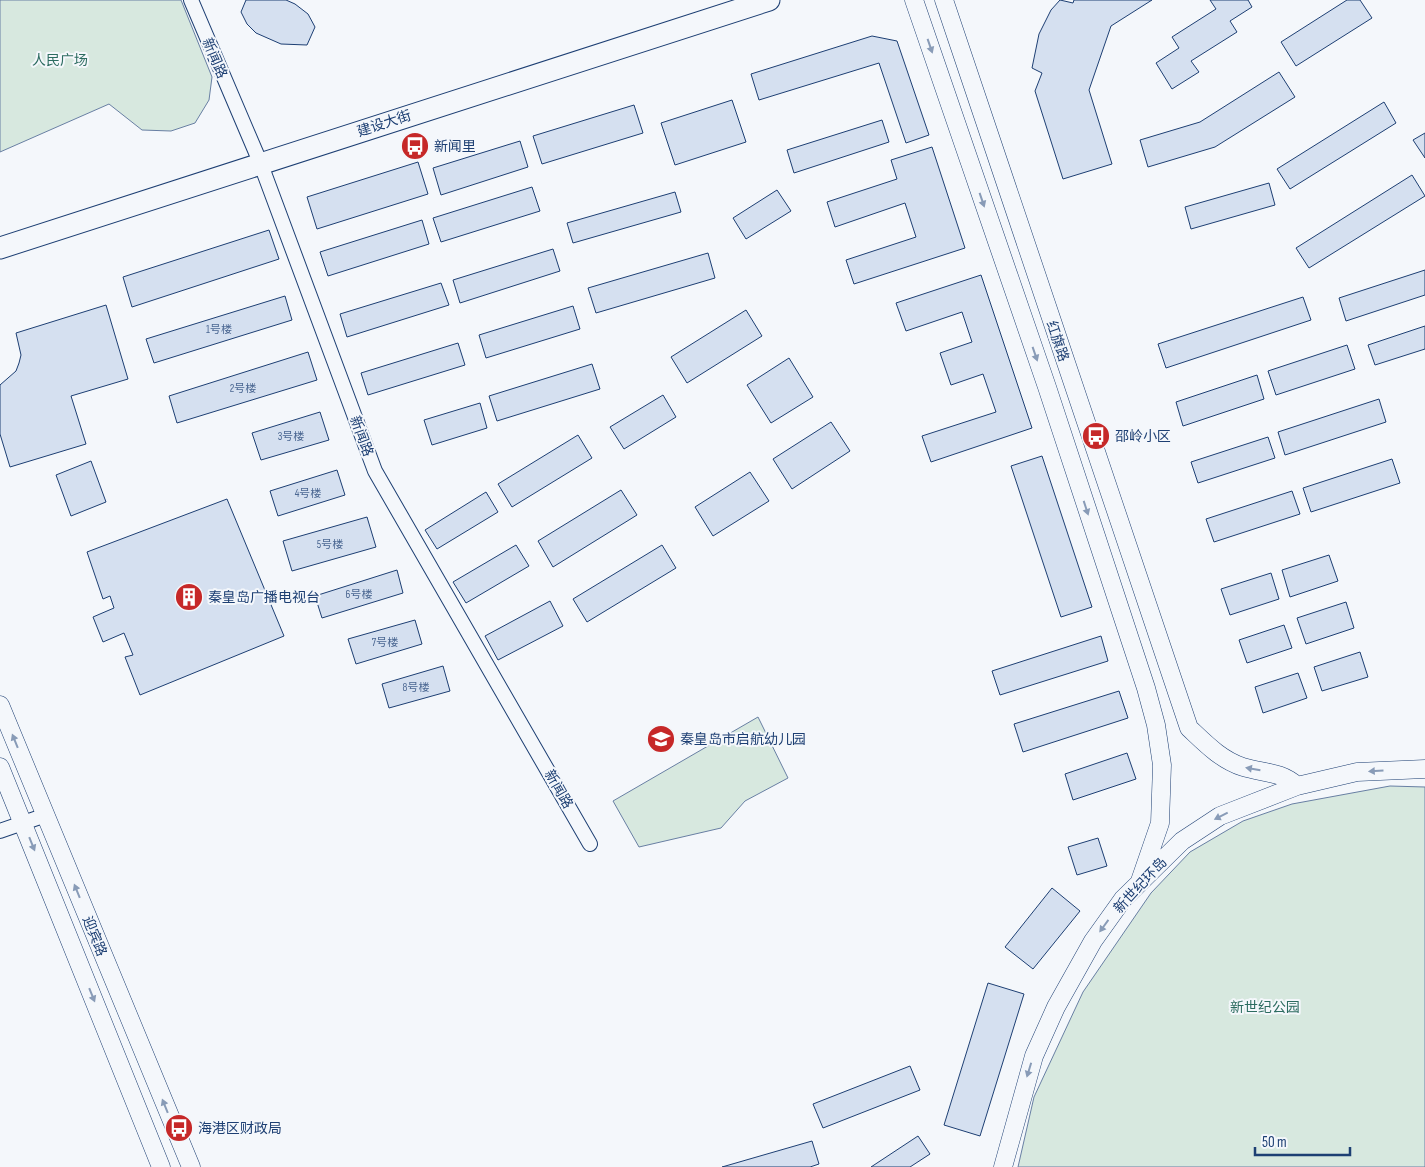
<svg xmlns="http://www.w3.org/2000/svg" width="1425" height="1167" font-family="'Sofia Sans Condensed','Noto Sans SC',sans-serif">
<rect width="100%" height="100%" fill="#f4f7fb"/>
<path fill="#d7e8df" stroke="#687fa3" d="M0 0H181L212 77 209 100 195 123 171 131 142 130 109 104 0 152Z
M758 717 788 778 745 801 721 828 639 847 613 801Z
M1390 786 1425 787V1167H1018L1034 1097 1083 992 1151 893 1190 852 1243 821 1292 804Z"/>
<path fill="#d5e0f0" stroke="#1d3f73" d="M246 0H286L295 4 308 14 315 27 307 45 281 44 256 33 247 24 241 12Z
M1060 0 1073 3 1074 0H1152L1111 26 1089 90 1112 164 1063 179 1035 91 1042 73 1032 68 1039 34 1051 10Z
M1210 0H1248L1252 7 1230 21 1237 32 1191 61 1199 72 1172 89 1156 63 1179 48 1172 37 1216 9Z
M1347 0H1360L1372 18 1296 66 1281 42Z
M872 36 897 41 929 135 906 143 879 63 759 100 751 74Z
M1279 72 1295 97 1215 147 1148 167 1140 140 1200 122Z
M732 100 746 142 675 165 661 123Z
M1384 102 1396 123 1290 189 1277 169Z
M634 105 643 133 542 164 533 136Z
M882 120 889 142 794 173 787 150Z
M1425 133V158L1413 140Z
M520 141 528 167 441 195 433 168Z
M932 147 965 248 854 284 846 260 916 237 905 203 835 227 827 202 897 179 891 160Z
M418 162 428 194 317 229 307 197Z
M1412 175 1425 196 1309 268 1296 248Z
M1269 183 1275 205 1191 229 1185 207Z
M532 187 540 211 441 242 433 218Z
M777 190 791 211 746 239 733 218Z
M675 192 681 212 573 243 567 223Z
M422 220 429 244 328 276 320 252Z
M269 230 279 259 132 307 123 277Z
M553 249 560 271 460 303 453 280Z
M708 253 715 278 596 313 588 288Z
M1425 270V295L1346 321 1339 298Z
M981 275 1032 428 931 462 922 436 996 412 983 374 951 385 940 353 972 342 962 312 906 331 896 303Z
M441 283 449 305 347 337 340 314Z
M285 296 292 320 154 363 146 339Z
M1303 297 1311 320 1166 368 1158 344Z
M106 305 128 379 71 396 86 444 10 467 0 434V385L16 371 19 363 21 355 16 333Z
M573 306 580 329 486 358 479 335Z
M746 310 762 336 687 383 671 357Z
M1425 326V349L1375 365 1368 345Z
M458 343 465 365 368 395 361 373Z
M1347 345 1355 369 1276 395 1268 371Z
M308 352 317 380 177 423 169 396Z
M789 358 813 397 771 423 747 385Z
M592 364 600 389 497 421 489 396Z
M1257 375 1264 399 1183 426 1176 402Z
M663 395 676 417 624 449 610 427Z
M1379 399 1386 422 1285 455 1278 432Z
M480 403 487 428 432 445 424 420Z
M320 412 329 440 261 460 252 433Z
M831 422 850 451 792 489 773 459Z
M578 435 592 458 512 507 498 484Z
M1268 437 1275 458 1198 483 1191 462Z
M1042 456 1092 607 1061 617 1011 466Z
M1392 459 1400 483 1311 512 1303 488Z
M91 461 106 502 71 516 56 475Z
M337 470 345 495 278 516 270 491Z
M750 472 769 501 713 536 695 507Z
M621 490 637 515 553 567 538 541Z
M1292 491 1300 514 1214 542 1206 519Z
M486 492 498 512 437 549 425 530Z
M227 499 284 636 140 695 125 657 133 655 124 633 103 642 93 617 114 608 110 596 103 599 87 552Z
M367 517 376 547 292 571 283 541Z
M516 545 529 566 466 603 453 582Z
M662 545 676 568 587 622 573 599Z
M1329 555 1338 581 1290 597 1282 570Z
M397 570 403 593 322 618 315 596Z
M1271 573 1279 599 1230 615 1221 589Z
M550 601 563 626 498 660 485 636Z
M1346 602 1354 628 1306 644 1297 618Z
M415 620 422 644 356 664 348 639Z
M1284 625 1292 648 1247 663 1239 640Z
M1101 636 1108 661 1000 695 992 671Z
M1360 652 1368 677 1322 691 1314 667Z
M443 666 450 691 389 708 382 684Z
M1298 673 1307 698 1263 713 1255 687Z
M1119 691 1128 718 1023 752 1014 724Z
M1127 753 1136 779 1073 800 1065 774Z
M1098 838 1107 866 1077 875 1068 847Z
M1052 888 1080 911 1033 969 1005 947Z
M988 983 1024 994 980 1136 944 1125Z
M910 1066 920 1090 823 1128 813 1104Z
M918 1136 930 1154 910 1167H871Z
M812 1141 819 1164 810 1167H722Z"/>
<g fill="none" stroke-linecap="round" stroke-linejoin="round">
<defs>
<path id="minor" d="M191 0 260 162 375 471 590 844
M0 831 46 815"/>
<path id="major" d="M914 0 1047 387 1146 688 1156 725 1162 765 1160 823 1140 881
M944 0 1189 728C1205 743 1221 760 1243 767 1262 773 1281 771 1297 786
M0 705 191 1167
M0 767 161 1167
M1003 1167 1034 1056 1056 1007 1093 941 1123 899 1182 841 1220 816 1297 786 1357 772 1425 769"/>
<path id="highway" d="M0 248 769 0"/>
</defs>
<use href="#minor" stroke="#1d3f73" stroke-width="16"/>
<use href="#major" stroke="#1d3f73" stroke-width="19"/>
<use href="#highway" stroke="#1d3f73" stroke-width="23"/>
<use href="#minor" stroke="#f4f7fb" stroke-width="14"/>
<use href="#major" stroke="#f4f7fb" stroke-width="18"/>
<use href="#highway" stroke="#f4f7fb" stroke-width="21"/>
</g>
<defs><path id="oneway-solid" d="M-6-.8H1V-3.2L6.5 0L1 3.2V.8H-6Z" transform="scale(1.25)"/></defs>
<g fill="#889bb7">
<use href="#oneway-solid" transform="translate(930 46) rotate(71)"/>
<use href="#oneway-solid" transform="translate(982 200) rotate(71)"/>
<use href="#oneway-solid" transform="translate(1035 354) rotate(71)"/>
<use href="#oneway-solid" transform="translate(1086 508) rotate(72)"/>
<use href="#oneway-solid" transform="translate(15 741) rotate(-112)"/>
<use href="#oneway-solid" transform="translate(1253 769) rotate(-170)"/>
<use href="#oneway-solid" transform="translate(1376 771) rotate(177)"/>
<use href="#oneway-solid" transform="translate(1221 816) rotate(153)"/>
<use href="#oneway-solid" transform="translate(32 844) rotate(68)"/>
<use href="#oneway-solid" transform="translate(77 891) rotate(-112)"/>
<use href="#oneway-solid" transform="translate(1104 926) rotate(126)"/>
<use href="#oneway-solid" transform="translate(92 995) rotate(68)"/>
<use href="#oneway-solid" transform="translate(1029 1070) rotate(107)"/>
<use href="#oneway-solid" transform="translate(165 1106) rotate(-112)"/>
</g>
<defs>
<symbol id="bus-disc" viewBox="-11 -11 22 22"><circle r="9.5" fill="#c62828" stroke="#f4f7fb"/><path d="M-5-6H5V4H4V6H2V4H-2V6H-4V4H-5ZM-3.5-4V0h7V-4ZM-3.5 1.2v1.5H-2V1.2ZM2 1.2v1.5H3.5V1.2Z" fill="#fff"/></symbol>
<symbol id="building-disc" viewBox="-11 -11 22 22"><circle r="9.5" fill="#c62828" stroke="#f4f7fb"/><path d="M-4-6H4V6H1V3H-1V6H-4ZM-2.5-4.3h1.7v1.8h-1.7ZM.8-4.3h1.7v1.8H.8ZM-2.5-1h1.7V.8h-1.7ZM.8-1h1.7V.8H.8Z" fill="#fff"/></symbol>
<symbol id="school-disc" viewBox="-11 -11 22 22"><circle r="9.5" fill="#c62828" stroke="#f4f7fb"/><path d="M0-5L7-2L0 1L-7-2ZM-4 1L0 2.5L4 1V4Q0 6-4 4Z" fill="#fff"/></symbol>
</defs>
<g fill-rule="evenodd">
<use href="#bus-disc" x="399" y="130" width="32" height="32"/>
<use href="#bus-disc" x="1080" y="420" width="32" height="32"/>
<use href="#building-disc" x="173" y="581" width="32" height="32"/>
<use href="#school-disc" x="645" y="723" width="32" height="32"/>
<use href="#bus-disc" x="163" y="1112" width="32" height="32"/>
</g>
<g text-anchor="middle" stroke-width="4" stroke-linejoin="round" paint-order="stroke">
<g font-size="11" fill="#4b6792">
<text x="219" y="333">1号楼</text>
<text x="243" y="392">2号楼</text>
<text x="291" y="440">3号楼</text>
<text x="308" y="497">4号楼</text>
<text x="330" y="548">5号楼</text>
<text x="359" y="598">6号楼</text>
<text x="385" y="646">7号楼</text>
<text x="416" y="691">8号楼</text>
</g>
<g font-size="14" fill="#1d3f73" stroke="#f4f7fb">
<text transform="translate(215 58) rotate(67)" y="5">新闻路</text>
<text transform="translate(384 123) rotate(-18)" y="5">建设大街</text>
<text transform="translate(1058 341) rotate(71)" y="5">红旗路</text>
<text transform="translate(362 436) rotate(70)" y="5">新闻路</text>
<text transform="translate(559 789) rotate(60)" y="5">新闻路</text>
<text transform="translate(1140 885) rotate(-47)" y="5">新世纪环岛</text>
<text transform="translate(95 936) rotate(68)" y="5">迎宾路</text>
</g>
<g font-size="14" fill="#2c6c60" stroke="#f4f7fb">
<text x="60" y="65">人民广场</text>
<text x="1265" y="1012">新世纪公园</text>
</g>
<g font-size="14" fill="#1d3f73" stroke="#f4f7fb" text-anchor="start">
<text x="434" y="151">新闻里</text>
<text x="1115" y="441">邵岭小区</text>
<text x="208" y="602">秦皇岛广播电视台</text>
<text x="680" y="744">秦皇岛市启航幼儿园</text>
<text x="198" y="1133">海港区财政局</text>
</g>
</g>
<path d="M1255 1147v8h95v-8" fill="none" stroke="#1d3f73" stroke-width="2.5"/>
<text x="1262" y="1147" font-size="15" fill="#1d3f73" stroke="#f4f7fb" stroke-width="4" paint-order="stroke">50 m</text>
</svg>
